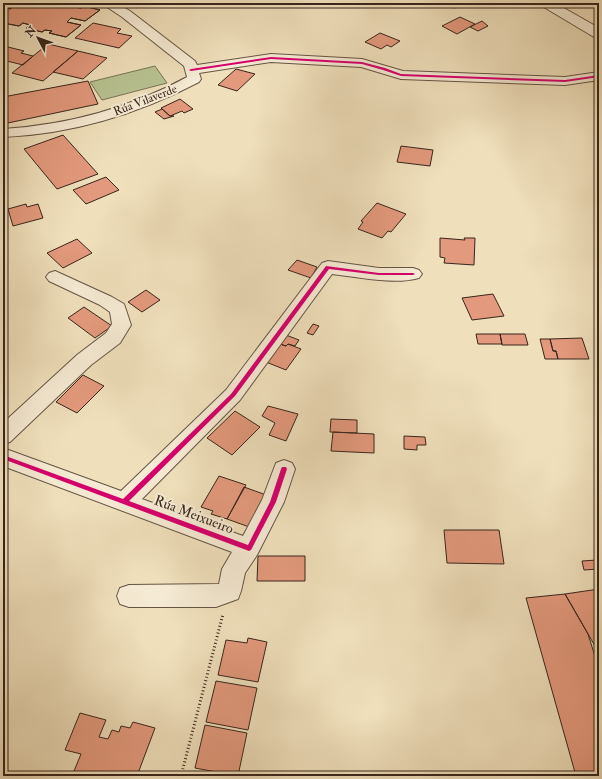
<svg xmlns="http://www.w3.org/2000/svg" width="602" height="779" font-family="'IM FELL Double Pica',serif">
<rect width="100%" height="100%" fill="#efdfbb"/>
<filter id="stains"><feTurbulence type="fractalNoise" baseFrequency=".005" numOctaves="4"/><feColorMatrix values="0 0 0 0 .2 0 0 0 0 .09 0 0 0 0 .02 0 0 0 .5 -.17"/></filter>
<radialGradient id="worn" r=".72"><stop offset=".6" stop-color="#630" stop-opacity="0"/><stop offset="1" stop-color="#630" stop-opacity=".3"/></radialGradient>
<path fill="#b8c291" stroke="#787456" d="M155 66 167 83 102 100 90 82Z"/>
<path fill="#e3997d" stroke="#38251b" d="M3 3H51L58 4 69 3 77 5 74 7 81 8 84 6 100 10 85 21 71 18 67 22 81 25 66 37 49 33 52 31 45 30 42 32 26 28 30 25 23 23 19 26 3 23 6 21 3 20V7L10 9 14 6Z
M3 3H51L58 4 69 3 77 5 74 7 81 8 84 6 100 10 85 21 71 18 67 22 81 25 66 37 49 33 52 31 45 30 42 32 26 28 30 25 23 23 19 26 3 23 6 21 3 20V7L10 9 14 6Z
M446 3H467L469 4 454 8Z
M460 17 475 24 457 34 442 26Z
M482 21 488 26 478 31 470 27Z
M93 23 121 29 117 33 132 36 119 48 75 38Z
M380 33 400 41 391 47 387 45 381 49 365 42Z
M48 44 78 51 43 81 12 73Z
M8 47 24 51 21 53 33 56 23 65 3 60V51Z
M78 51 107 58 83 79 53 72Z
M236 69 255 74 237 91 218 85Z
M88 81 98 104 3 124V97Z
M180 99 193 109 184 113 182 111 170 116 161 108Z
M162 109 170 116H174L164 119 155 112Z
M63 135 98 174 57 189 24 149Z
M401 146 433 150 430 166 397 162Z
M106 177 119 190 86 204 73 190Z
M377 203 406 214 391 232 388 231 382 238 358 229 363 222 361 221Z
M26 204 27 207 38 204 43 218 13 226 8 209Z
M440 238 465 240 464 238H475L474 265 444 263 445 258 440 257Z
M77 239 92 253 63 268 47 253Z
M297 260 317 267 311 278 288 270Z
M146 290 160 300 142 312 128 302Z
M493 294 504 316 472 320 462 298Z
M84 307 112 326 95 338 68 318Z
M313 324 319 326 313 335 307 333Z
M476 334H500L502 344H478Z
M500 334H525L528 345H502Z
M286 335 299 340 295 346 288 344 286 346 280 344Z
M582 338 589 359H558L556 351H553L550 339Z
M540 339H550L553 351H556L558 359H545Z
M280 344 286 346 288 344 301 349 286 370 266 362Z
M83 375 104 386 77 413 56 402Z
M268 406 298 414 286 441 269 435 275 423 262 416Z
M235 411 260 427 232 455 207 438Z
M331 419 357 420V433L330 432Z
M333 432 374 434V453L331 451Z
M404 436 425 437 426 445H417V450L404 449Z
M219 476 246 485 227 519 211 514 213 511 201 507Z
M244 487 269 496 252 528 227 519Z
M444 530H499L504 564 447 563Z
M258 556H305V581H257Z
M597 560 599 569 584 570 582 561Z
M599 589V653L565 594Z
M565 594 588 634 599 669V776H576L526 598Z
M248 638 267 642 258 682 218 675 226 640 247 643Z
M216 681 257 688 248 730 206 722Z
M80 713 106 720 99 737 108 739 112 730 119 732 121 726 130 728 133 722 155 728 137 776H72L81 754 65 750Z
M205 725 247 733 238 776H221L222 773 195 768Z"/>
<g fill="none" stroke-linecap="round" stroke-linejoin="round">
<defs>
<path id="minor" d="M101 3H116L130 11 195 61 197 65 271 54 362 59 403 71 565 77 599 72V80L565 85 401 79 361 67 271 62 199 73 201 79 199 82C138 114 72 134 3 137V129C67 125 130 108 187 77L184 66 122 17Z
M540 3H555L599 28V38L594 37 542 6Z
M328 261 379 268H413L419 270 422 274 419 278C394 285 359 277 332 274L240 400 142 499 243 536 262 500 276 463 284 460 292 463 295 469 284 502 257 555 245 573 241 591 238 599 216 607H129L120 604 117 596 120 588 129 585 219 584 222 569 232 552 3 466V448L121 491 226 390 322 263Z
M55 271 112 297 124 304 131 325 120 343 91 365 10 442 3 444V423L77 355 106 333 112 324 110 312 100 305 49 281 46 277 49 273Z"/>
</defs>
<use href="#minor" stroke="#665443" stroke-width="2"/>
<path stroke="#38251b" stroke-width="3" stroke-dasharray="1 2.5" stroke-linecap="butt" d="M181 776 223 614"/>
<use href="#minor" fill="#f5ead3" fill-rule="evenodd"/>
<defs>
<path id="cycleway" d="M271 57 362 62 385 68 401 74 565 80 599 75V77L565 82 401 76 383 70 362 64 271 59 191 71 189 70 191 69Z
M326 266 379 273H413L415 274 413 275H379L329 269 235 396 129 501 248 545 270 502 281 469 282 467H286L287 469 276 502 251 550 249 551 3 459V455L123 499 231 394Z"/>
</defs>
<use href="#cycleway" stroke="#f5ead3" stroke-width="3"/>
<use href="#cycleway" fill="#d6006c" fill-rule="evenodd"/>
</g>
<g text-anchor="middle" stroke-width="4" stroke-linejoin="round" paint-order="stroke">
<g font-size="12" fill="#38251b" stroke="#f5ead3">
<text transform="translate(145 100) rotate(-21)" y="4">Rúa Vilaverde</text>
</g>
<g font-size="14" fill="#38251b" stroke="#f5ead3">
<text transform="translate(194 514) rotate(21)" y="5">Rúa Meixueiro</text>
</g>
</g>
<rect width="602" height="779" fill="none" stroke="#efdfbb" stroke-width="16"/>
<rect x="4" y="4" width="594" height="771" fill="none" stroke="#38251b" stroke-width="2"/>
<rect x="8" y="8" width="586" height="763" fill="none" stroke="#38251b"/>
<g transform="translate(38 38) rotate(311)" stroke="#f5ead3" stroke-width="3" paint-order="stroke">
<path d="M0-3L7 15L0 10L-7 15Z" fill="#38251b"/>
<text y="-6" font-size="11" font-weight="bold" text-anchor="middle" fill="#38251b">N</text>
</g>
<rect width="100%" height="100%" filter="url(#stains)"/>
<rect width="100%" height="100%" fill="url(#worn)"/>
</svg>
